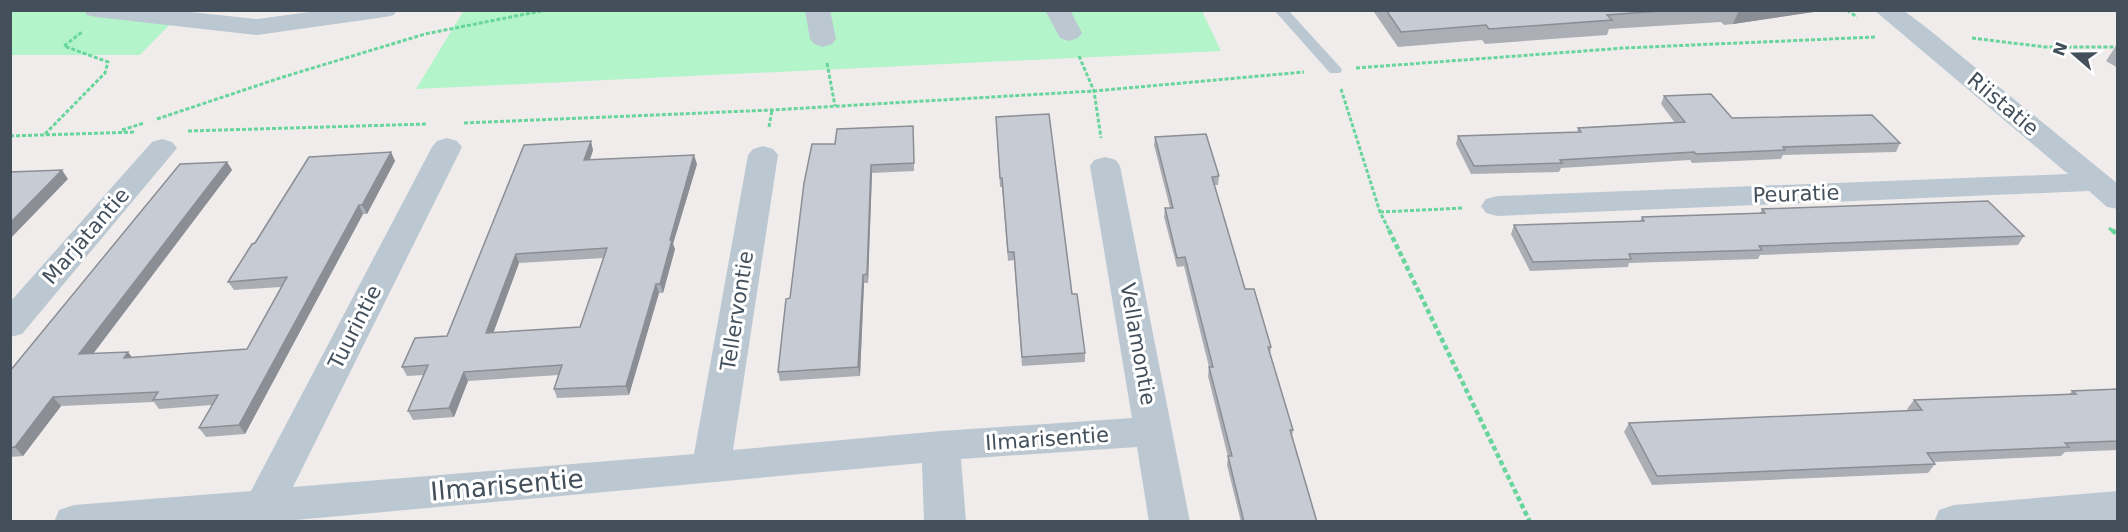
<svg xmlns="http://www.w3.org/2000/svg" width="2128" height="532" font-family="'DejaVu Sans',sans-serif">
<rect width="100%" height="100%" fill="#f0ecec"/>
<path fill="#b4f4cb" d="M464 10 1202 11 1221 51 416 89Z
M11 11H183L140 55H11Z"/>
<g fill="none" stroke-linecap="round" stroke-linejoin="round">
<path stroke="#68d59d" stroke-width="3" stroke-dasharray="4 2" stroke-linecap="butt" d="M1847 10 1857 17
M1972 38 2045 47H2118
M1079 56 1094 91 1101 138
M827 63 835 106
M1356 68 1624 48 1876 37
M1341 89 1380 212 1390 232
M157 119 283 77 425 34 546 10
M464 123 772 110 1094 91 1304 72
M769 127 772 110
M122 130 144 123
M188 131 427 124
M45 134 105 73 108 62 64 46 82 32
M10 136 136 132
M1380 212 1464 208
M2109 228 2114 232"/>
<path stroke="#68d59d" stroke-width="4.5" stroke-dasharray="5 3" stroke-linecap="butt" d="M1389 230 1530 522
M2112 230 2118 235"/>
<path fill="#bbc8d1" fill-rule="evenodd" d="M1274 10H1288L1340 67 1342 70 1340 73H1330Z"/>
<path fill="#bbc8d1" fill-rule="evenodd" d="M84 10H172L257 19 325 10H397L394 15 385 17 257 35 96 17 87 15Z
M805 10H830L836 39 832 44 823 47 814 44 810 39Z
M1045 10H1070L1082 33 1078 38 1069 41 1060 38Z
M1874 10H1903L1927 28 2118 184V209L2107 207 2089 191 1497 216 1486 213 1481 206 1486 199 1497 196 2068 174Z
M447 138 457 141 462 147 293 487 694 454 748 155 753 149 763 146 773 149 778 155 733 450 941 431 1132 418 1090 166 1094 160 1105 157 1116 160 1120 166 1190 522H1149L1137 447 961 459 966 522H924L922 463 274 522H54L59 510 74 505 251 491 432 147 437 141Z
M162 139 172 142 177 148 22 334 10 337V302L152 142Z
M2118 491V522H1934L1939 510 1954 505Z"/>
</g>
<path fill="#abafb5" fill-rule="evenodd" d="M1374 10H1827L1733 24 1724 25 1721 22 1609 29 1607 35 1485 44 1482 40 1398 47 1374 12Z
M2116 46H2118V68L2106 61Z
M1664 96 1732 118 1900 143 1896 152 1783 155 1781 159 1692 163 1690 160 1561 168 1559 172 1471 174 1456 144 1458 136 1577 132 1578 128 1675 123 1661 104Z
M996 117 1072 294 1085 353V362L1022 366 1014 260 1008 261 1002 187H1000Z
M914 134V171L872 173 868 283H864L860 376 780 381 778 372 790 298 835 144Z
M1155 137 1219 176 1218 185H1214L1245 289 1271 347 1270 355 1293 430 1292 436 1317 522H1241L1227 465 1228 457 1208 376 1209 367 1184 266 1177 267 1164 217 1165 208H1170L1154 145Z
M593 150 590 160 697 164 673 244 675 249 663 293H659L629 395 557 398 554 389 559 375 468 381 454 417 413 420 408 411 424 375 407 376 402 367 447 336ZM604 258 580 327 493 333 519 263Z
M391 152 395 161 367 214H363L245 434 206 437 199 428 212 405 159 409 154 402 61 406 23 456 10 457V371L227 162 232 170 93 354 132 357 247 349 281 287 234 290 228 282 255 243Z
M1762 209 2024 236 2018 245 1760 255 1758 259 1629 263 1628 267 1530 271 1511 234 1514 225 1640 221 1642 217 1760 213Z
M2118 389V450L2065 452 2061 456 1933 462 1935 464 1928 473 1652 485 1624 432 1629 423 1909 411 1907 409 1914 400 2069 395 2072 391Z"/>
<path fill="#8b8e94" d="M1739 10H1827L1733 24Z
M591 141 593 150 587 168 584 160Z
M391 152 395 161 367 214 362 205Z
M694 155 697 164 673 244 675 249 663 293 660 284 670 240Z
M227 162 232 170 86 363 79 354Z
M871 165 872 173 868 283 867 274Z
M62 170 68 179 10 239V223Z
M359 205 363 214 245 434 239 425Z
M516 254 519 263 490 342 486 333Z
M863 275 864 283 860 376 858 367Z
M656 284 659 293 629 395 626 386Z
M128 352 135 361 124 358Z
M464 372 468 381 454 417 449 408Z
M53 397 61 406 23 456 15 447Z"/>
<path fill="#c7cbd3" stroke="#8b8e94" stroke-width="1.5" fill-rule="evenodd" d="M1386 10H1674L1607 15 1612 20 1489 29 1486 25 1401 32Z
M1711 94 1732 118 1872 115 1900 143 1783 147 1785 150 1696 154 1694 152 1560 160 1562 163 1474 166 1458 136 1581 132 1578 128 1685 122 1664 96Z
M1049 114 1072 294H1077L1085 353 1022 357 1014 252H1008L1002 178H1000L996 117Z
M913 126 914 163 871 165 867 274 863 275 858 367 778 372 786 299 790 298 804 183 812 144H835L837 129Z
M1206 134 1219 176 1212 177 1245 289H1254L1271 347H1268L1293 430H1290L1317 522H1244L1228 456H1232L1209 367H1213L1185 257 1177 258 1165 208H1173L1155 137Z
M591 141 584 160 694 155 670 240H672L660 284H656L626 386 554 389 562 365 464 372 449 408 408 411 428 365 402 367 415 338 447 336 524 145ZM607 248 580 327 486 333 516 254Z
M391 152 362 205H359L239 425 199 428 218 395 153 400 158 392 53 397 15 447 10 448V371L180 164 227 162 79 354 128 352 124 358 247 349 287 277 228 282 252 244 255 243 309 157Z
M62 170 10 223V172Z
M1988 201 2024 236 1759 246 1762 250 1629 254 1631 259 1533 262 1514 225 1644 221 1642 217 1765 213 1762 209Z
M2118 389V441L2065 443 2069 447 1927 453 1935 464 1657 476 1629 423 1922 410 1914 400 2076 394 2072 391Z"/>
<g text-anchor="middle" stroke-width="6" stroke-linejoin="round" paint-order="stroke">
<g font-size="21" fill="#43505c" stroke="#fff">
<text transform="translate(2003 104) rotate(40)" y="7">Riistatie</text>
<text transform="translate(1796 194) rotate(-2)" y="7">Peuratie</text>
<text transform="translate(86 236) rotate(-49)" y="7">Marjatantie</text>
<text transform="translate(737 311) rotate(-81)" y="7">Tellervontie</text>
<text transform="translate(355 327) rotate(-63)" y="7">Tuurintie</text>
<text transform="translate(1138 344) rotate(80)" y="7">Vellamontie</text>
<text transform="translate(1047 439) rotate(-4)" y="7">Ilmarisentie</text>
</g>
<g font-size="26" fill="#43505c" stroke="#fff">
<text transform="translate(507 485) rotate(-5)" y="9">Ilmarisentie</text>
</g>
</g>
<rect width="2128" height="532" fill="none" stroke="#43505c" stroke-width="24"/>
<g transform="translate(2074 54) rotate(290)" stroke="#ffffff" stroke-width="4.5" paint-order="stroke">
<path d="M0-4.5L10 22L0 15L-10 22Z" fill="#43505c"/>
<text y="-9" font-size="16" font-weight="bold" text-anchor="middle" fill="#43505c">N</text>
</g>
</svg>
